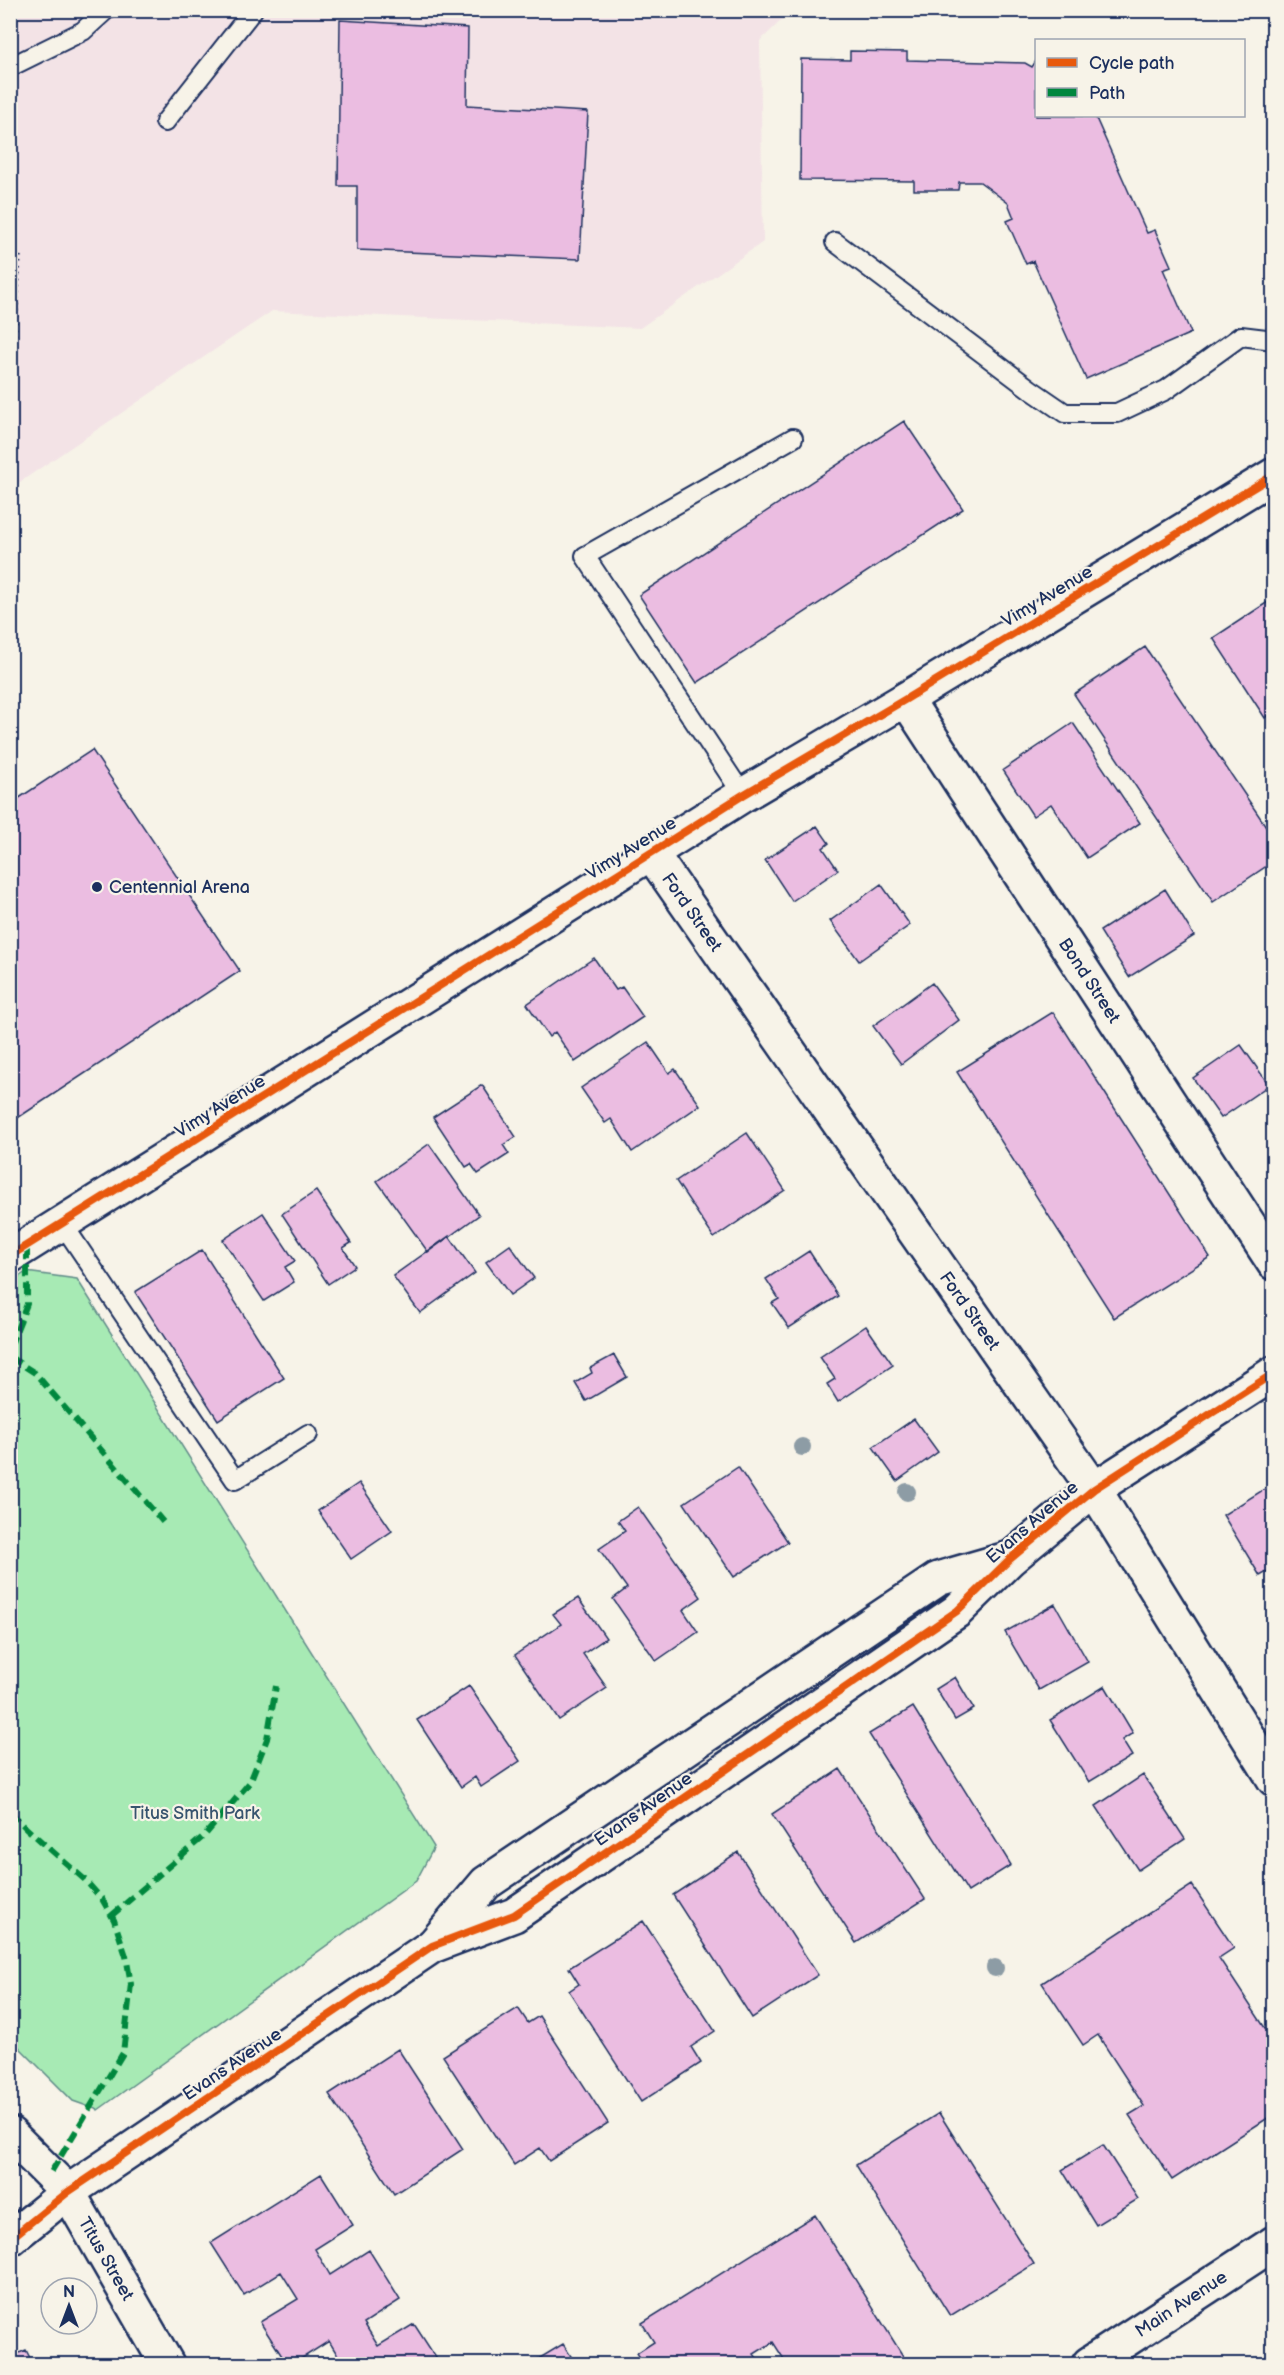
<svg xmlns="http://www.w3.org/2000/svg" width="1284" height="2375" font-family="'Balsamiq Sans',sans-serif">
<rect width="100%" height="100%" fill="#f7f3e8"/>
<filter id="ink" filterUnits="userSpaceOnUse"><feTurbulence type="fractalNoise" baseFrequency=".0167" numOctaves="2"/><feDisplacementMap in="SourceGraphic" scale="12" xChannelSelector="R" yChannelSelector="G"/><feConvolveMatrix kernelMatrix="1 2 1 2 8 2 1 2 1" color-interpolation-filters="sRGB"/></filter>
<g filter="url(#ink)">
<path fill="#f3e3e6" d="M11 11H791L760 41 763 242 640 328 272 311 11 488Z"/>
<path fill="#a7eab4" stroke="#618c89" stroke-width="1.5" d="M26 1272 77 1279 434 1847 416 1881 98 2110 73 2101 11 2039 10 1283Z"/>
<path fill="#ebbde1" stroke="#1b2f5e" stroke-width="1.5" d="M340 20 468 28 467 105 588 112 580 259 357 250V186H338Z
M850 51 907 52V60L1025 63 1032 67 1036 61V116H1095L1147 233 1155 230 1171 266 1163 269 1191 333 1086 379 1033 261 1026 264 1007 221 1014 218 1008 203 980 182H959L958 190H914V181L800 180 801 59 850 60Z
M904 421 963 509 697 683 639 595Z
M1274 598V723L1268 715 1265 718 1213 638Z
M1145 647 1274 838V861L1213 902 1074 694Z
M1073 723 1140 823 1087 858 1051 804 1033 816 1003 770Z
M92 750 240 971 10 1123V804Z
M817 826 829 843 823 848 838 870 792 901 765 860Z
M881 884 910 925 859 961 830 921Z
M1165 889 1194 936 1129 977 1100 931Z
M594 958 616 990 622 987 643 1017 575 1062 555 1032 549 1037 527 1004Z
M932 983 959 1020 901 1064 873 1026Z
M1053 1012 1210 1257 1114 1318 957 1072Z
M648 1042 669 1073 675 1069 700 1105 632 1152 611 1119 605 1123 581 1088Z
M1241 1045 1269 1085 1221 1118 1193 1078Z
M482 1085 516 1137 503 1145 509 1154 478 1174 471 1164 466 1167 433 1117Z
M747 1133 785 1190 714 1238 676 1181Z
M429 1144 479 1215 428 1252 377 1181Z
M316 1191 351 1243 343 1248 355 1266 328 1284 282 1214Z
M263 1213 295 1261 285 1267 294 1282 264 1301 223 1240Z
M449 1236 475 1273 420 1313 393 1276Z
M510 1245 534 1278 510 1295 486 1262Z
M202 1250 284 1378 218 1420 135 1292Z
M809 1251 838 1296 789 1328 772 1303 779 1299 766 1279Z
M866 1326 893 1365 838 1402 827 1384 835 1379 820 1357Z
M614 1355 627 1377 586 1401 575 1383 592 1373 590 1368Z
M914 1419 938 1452 897 1481 873 1447Z
M738 1467 788 1542 734 1577 684 1503Z
M359 1483 392 1531 351 1559 318 1511Z
M1274 1483V1568L1260 1576 1223 1515Z
M638 1507 701 1597 683 1610 698 1632 656 1661 613 1599 627 1588 599 1549 625 1531 618 1521Z
M578 1598 606 1638 583 1654 607 1688 559 1720 515 1655 561 1624 553 1614Z
M1055 1604 1088 1662 1039 1690 1005 1632Z
M955 1677 974 1709 955 1720 936 1689Z
M469 1686 520 1761 481 1787 475 1777 461 1787 417 1720Z
M1105 1686 1133 1733 1122 1740 1132 1756 1089 1782 1050 1720Z
M913 1707 1011 1865 968 1892 869 1734Z
M840 1769 925 1899 856 1943 772 1814Z
M1143 1775 1185 1839 1138 1870 1096 1806Z
M738 1852 818 1975 752 2018 673 1895Z
M1192 1885 1234 1948 1219 1958 1265 2028 1274 2023V2114L1172 2180 1129 2115 1144 2106 1098 2035 1083 2045 1042 1983Z
M643 1921 715 2031 691 2047 701 2063 641 2102 569 1991 579 1984 569 1968Z
M518 2008 528 2023 539 2016 608 2123 549 2161 540 2148 514 2165 443 2056Z
M398 2049 463 2149 394 2194 329 2094Z
M939 2113 1034 2264 950 2316 856 2165Z
M1103 2145 1138 2199 1096 2225 1062 2170Z
M321 2174 353 2225 315 2249 330 2275 369 2250 400 2300 364 2323 378 2346 414 2324 440 2364H343L329 2341 293 2364H287L260 2322 298 2299 281 2272 244 2295 211 2243Z
M815 2215 908 2364H787L773 2342 754 2354 761 2364H644L637 2353 654 2342 642 2323Z
M563 2344 576 2364H530Z
M26 2350 33 2364H10V2357Z"/>
<g fill="none" stroke-linecap="round" stroke-linejoin="round">
<defs>
<path id="lane" d="M10 67 83 31 106 10
M165 122 253 10
M835 242 1030 389 1065 413H1117L1166 390 1241 336 1274 340
M743 795 585 556 793 438
M62 1223 235 1480 308 1434"/>
<g id="street">
<path id="s1" d="M906 699 1274 1263"/>
<path id="s2" d="M651 853 1094 1489 1274 1779"/>
<path d="M10 1256 743 795 906 699 1274 475"/>
<path d="M435 1943 486 1883 938 1579 1007 1559"/>
<path d="M10 2239 68 2192 432 1946 514 1915 957 1611 1010 1559 1094 1489 1274 1373"/>
<path id="s3" d="M1089 2364 1274 2243"/>
</g>
<g id="secondary">
<path id="s4" d="M10 2134 68 2192 167 2364"/>
</g>
</defs>
<use href="#lane" stroke="#1b2f5e" stroke-width="22"/>
<use href="#street" stroke="#1b2f5e" stroke-width="38"/>
<use href="#secondary" stroke="#1b2f5e" stroke-width="38"/>
<path stroke="#1b2f5e" stroke-width="4" stroke-dasharray="1.5 4.5" stroke-linecap="butt" d="M10 425 20 253"/>
<use href="#lane" stroke="#f7f3e8" stroke-width="18"/>
<use href="#street" stroke="#f7f3e8" stroke-width="33"/>
<use href="#secondary" stroke="#f7f3e8" stroke-width="33"/>
<path stroke="#00873e" stroke-width="6" stroke-dasharray="12 6" stroke-linecap="butt" d="M10 1347 27 1304V1245
M10 1357 35 1373 163 1522
M10 1811 26 1828 84 1879 102 1899 114 1920 126 1956 131 1984 123 2053 50 2174
M111 1916 205 1835 250 1782 267 1739 276 1686"/>
<defs>
<path id="cycleway" d="M10 1256 743 795 906 699 1274 475
M10 2239 68 2192 432 1946 514 1915 957 1611 1010 1559 1094 1489 1274 1373"/>
</defs>
<use href="#cycleway" stroke="#f7f3e8" stroke-width="11"/>
<use href="#cycleway" stroke="#e8590c" stroke-width="8"/>
</g>
<g fill="#8d9ca5">
<circle cx="802" cy="1447" r="9"/>
<circle cx="907" cy="1492" r="9"/>
<circle cx="995" cy="1968" r="9"/>
</g>
</g>
<circle fill="#1b2f5e" stroke="#f7f3e8" stroke-width="2" cx="97" cy="887" r="6"/>
<g text-anchor="middle" stroke-width="4.5" stroke-linejoin="round" paint-order="stroke">
<g font-size="18" fill="#1b2f5e" stroke="#f7f3e8">
<text transform="translate(1047 596) rotate(-31)" y="6">Vimy Avenue</text>
<text transform="translate(631 848) rotate(-32)" y="6">Vimy Avenue</text>
<text dy="6" stroke="none"><textPath href="#s2" startOffset="72">Ford Street</textPath></text>
<text dy="6" stroke="none"><textPath href="#s1" startOffset="336">Bond Street</textPath></text>
<text transform="translate(220 1106) rotate(-32)" y="6">Vimy Avenue</text>
<text dy="6" stroke="none"><textPath href="#s2" startOffset="558">Ford Street</textPath></text>
<text transform="translate(1032 1522) rotate(-41)" y="6">Evans Avenue</text>
<text transform="translate(643 1809) rotate(-35)" y="6">Evans Avenue</text>
<text transform="translate(232 2064) rotate(-34)" y="6">Evans Avenue</text>
<text dy="6" stroke="none"><textPath href="#s4" startOffset="159">Titus Street</textPath></text>
<text dy="6" stroke="none"><textPath href="#s3" startOffset="110">Main Avenue</textPath></text>
</g>
<g font-size="18" fill="#1b2f5e" stroke="#f7f3e8" text-anchor="start">
<text x="109" y="893">Centennial Arena</text>
</g>
<g font-size="18" fill="#37546f" stroke="#f7f3e8">
<text x="195" y="1819">Titus Smith Park</text>
</g>
</g>
<rect width="1284" height="2375" fill="none" stroke="#f7f3e8" stroke-width="36"/>
<rect x="18" y="18" width="1248" height="2339" fill="none" stroke="#1b2f5e" stroke-width="2" filter="url(#ink)"/>
<rect x="1035" y="39" width="210" height="78" fill="#f7f3e8" stroke="#9fa5b1" stroke-width="1.5"/>
<rect x="1047" y="58" width="30" height="9" fill="#e8590c" stroke="#9fa5b1" stroke-width="1.5"/>
<text x="1089" y="69" font-size="18" fill="#1b2f5e">Cycle path</text>
<rect x="1047" y="88" width="30" height="9" fill="#00873e" stroke="#9fa5b1" stroke-width="1.5"/>
<text x="1089" y="99" font-size="18" fill="#1b2f5e">Path</text>
<g transform="translate(69 2306)"><circle r="28" fill="#f7f3e8" stroke="#9fa5b1" stroke-width="1.5"/>
<path d="M0-4.5L10 22L0 15L-10 22Z" fill="#1b2f5e"/>
<text y="-9" font-size="16" font-weight="bold" text-anchor="middle" fill="#1b2f5e">N</text>
</g>
</svg>
